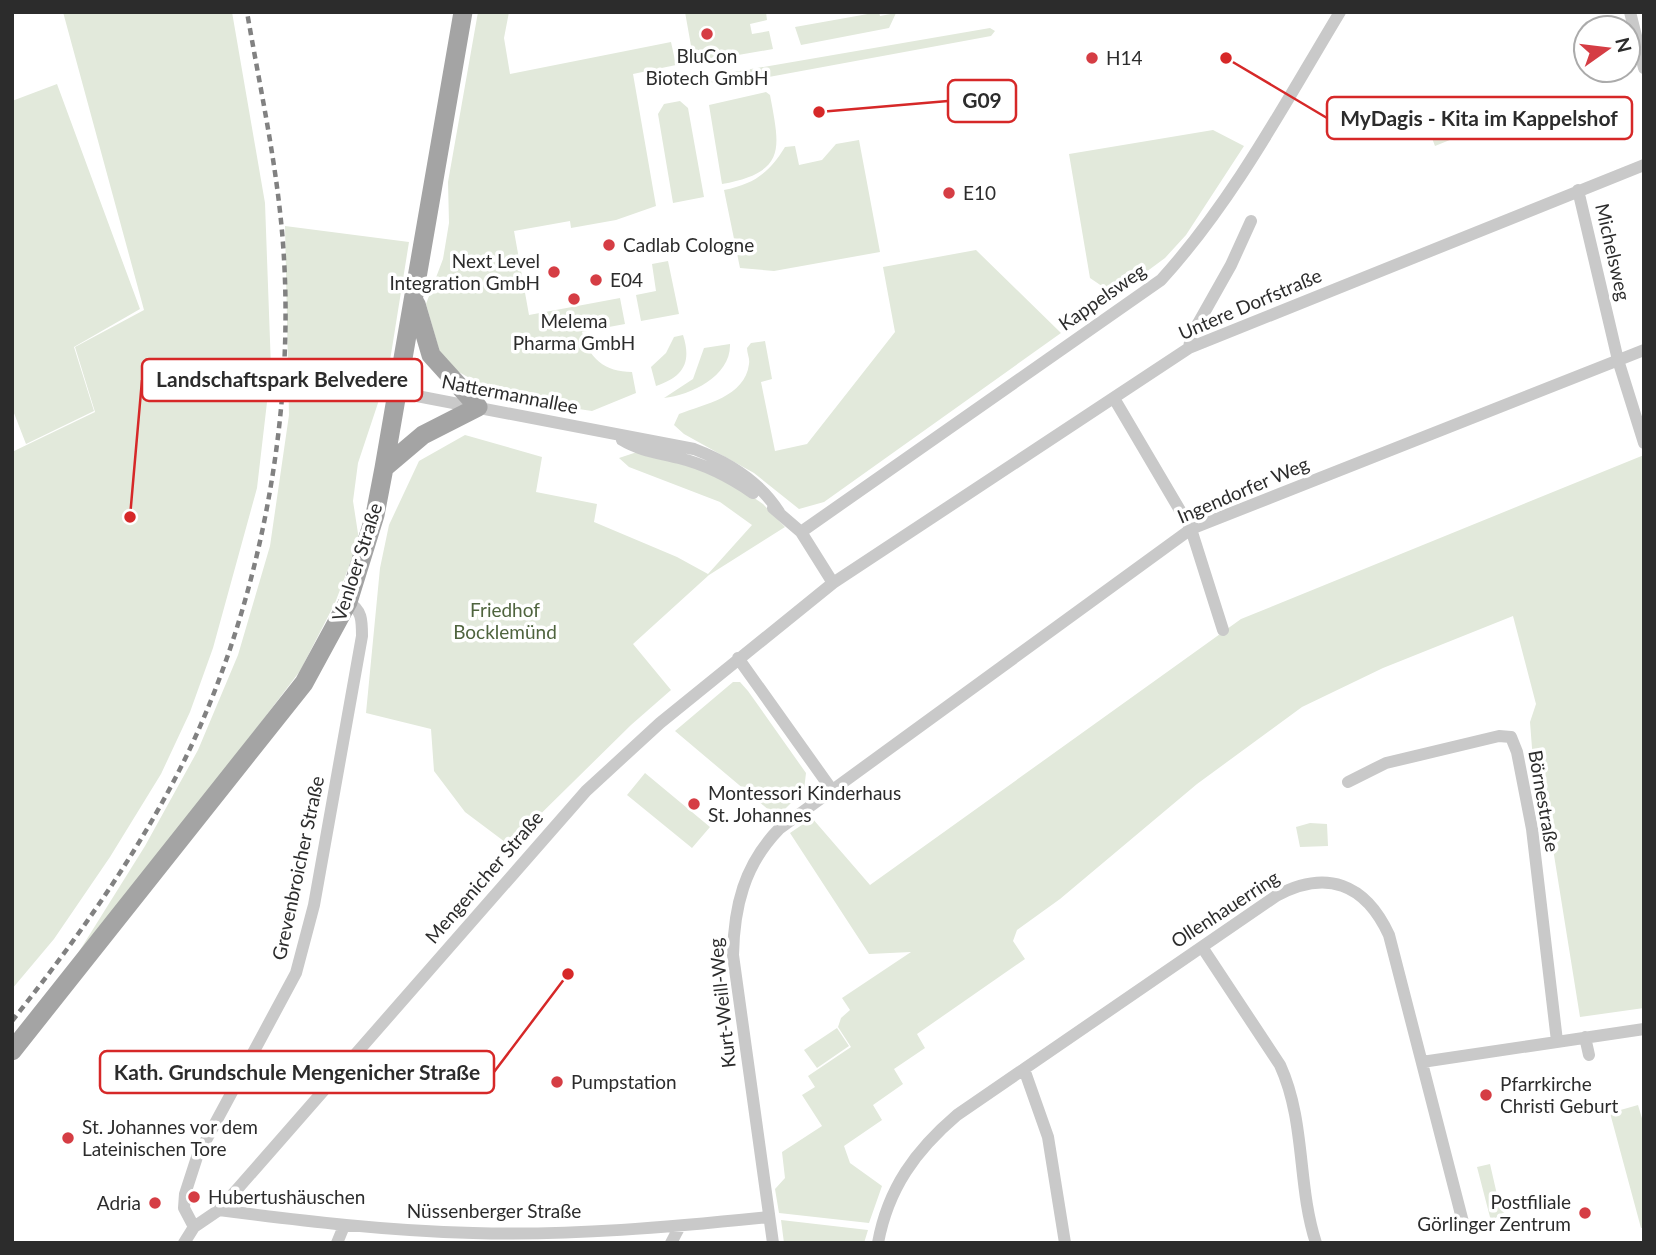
<svg xmlns="http://www.w3.org/2000/svg" width="1656" height="1255" font-family="Lato,sans-serif">
<rect width="100%" height="100%" fill="#fff"/>
<path fill="#e2e9db" d="M63 12H232L265 203 271 368 257 488 213 648 190 712 161 774 110 857 54 939 12 989V452L95 412 75 347 144 310Z
M478 12H509L504 38 510 74 671 42 676 65 633 74 656 206 616 220 571 228 570 221 514 231 529 315 620 298 625 324 582 332C588 358 605 372 632 372L636 393 592 411 552 405 482 385 457 371 440 353 426 304 443 259 449 223 448 182Z
M685 12H766L767 20 750 24 752 34 769 31 773 49 698 62 693 57Z
M879 12 880 16 896 13 889 28 801 45 795 27Z
M990 28 995 31 991 36 725 85 710 82 722 74Z
M57 84 140 309 74 347 94 411 26 444 12 408V101Z
M766 92 770 95C780 149 787 172 722 184L709 105Z
M1464 96 1477 129 1435 146 1422 112Z
M680 101 688 108 704 197 673 203 658 114 664 104Z
M1213 130 1244 146 1186 235 1165 258 1115 295 1090 278 1069 154Z
M859 140 880 252 774 271 740 268 724 190C754 184 769 173 785 147L795 146 799 165 822 160 836 144Z
M285 226 409 242 384 398 380 397 358 463 353 501 359 540 335 603 300 671 188 818 75 958 145 846 198 750 238 655 270 546 289 415Z
M976 250 1061 333 824 502 799 509 754 473 684 434 674 425 679 414C705 404 745 397 749 364 750 358 747 354 747 348L751 343 765 341 772 379 761 382 775 451 807 444 895 332 883 267Z
M668 261 679 314 641 321 636 295 656 291 652 264Z
M683 335C692 363 683 377 656 386L651 367 666 353 674 337Z
M730 344C731 376 691 395 664 398L693 379 704 348Z
M465 435 542 457 536 492 597 504 594 522 677 557 708 574 752 525 720 502 629 467 619 458 640 451 698 467 731 482 763 504 785 527 709 575 633 644 671 690 631 725 509 845 465 812 434 771 431 729 366 713 380 568 389 525 419 461Z
M1644 455V1008L1580 1017 1545 799 1532 748 1530 722 1536 704 1513 616 1383 668 1302 707 1197 784 1060 899 1017 930 1013 941 1025 959 917 1034 925 1048 894 1069 903 1084 873 1105 882 1120 844 1146 850 1163 882 1186 869 1223 779 1213 775 1189 785 1178 782 1152 822 1126 802 1095 815 1087 808 1076 851 1047 838 1027 841 1018 850 1010 842 998 911 952 869 954 790 833 812 818 870 885 1241 619Z
M733 682H740L748 691 806 773 804 790 777 817 675 731Z
M645 773 710 827 692 848 627 795Z
M1310 823 1327 824 1328 846 1300 847 1296 827Z
M837 1028 849 1046 817 1068 804 1050Z
M1638 1105 1644 1125V1227L1641 1228 1610 1113Z
M1490 1164 1498 1199 1509 1202 1506 1211 1491 1221 1477 1167Z
M781 1220 868 1230 864 1243H784Z"/>
<g fill="none" stroke-linecap="round" stroke-linejoin="round">
<path stroke="#c9c9c9" stroke-width="12" d="M1630 12 1644 68
M1578 190 1618 360 1644 443
M1189 348 1191 336 1231 265 1251 221
M396 392 694 449C728 462 760 482 779 512
M1115 400 1191 529 1223 630
M622 440C640 451 660 453 679 458 707 465 730 477 753 493
M773 508 801 532 833 583
M801 532 1161 280C1233 201 1285 103 1340 12
M738 658 832 790
M1348 782 1386 763 1499 736 1511 737 1517 752 1532 829 1557 1041
M1202 947 1280 1065C1306 1122 1297 1185 1316 1243
M1585 1037 1589 1055
M1422 1062 1644 1029
M1024 1069 1048 1137 1065 1243
M219 1210C304 1221 388 1231 473 1233 572 1236 671 1227 769 1217
M194 1227 184 1208 185 1194 197 1157 296 973 314 905 362 636C362 620 362 610 348 602
M184 1243 194 1227 219 1210 586 791 660 723 833 583 1189 348 1644 165
M337 1243 344 1226
M671 1243 680 1226
M773 1243 733 955C734 907 744 865 779 829L1191 529 1644 350
M878 1243C888 1188 916 1150 957 1115L1276 896C1326 869 1365 883 1389 935L1464 1226"/>
<path stroke="#a4a4a4" stroke-width="19" d="M384 468 423 435 478 407 431 355 416 304
M12 1051 304 683 348 602 375 515 384 468 463 12"/>
<path stroke="#818181" stroke-width="4.5" stroke-dasharray="7 5" stroke-linecap="butt" d="M12 1021C77 939 138 854 185 759 263 599 299 398 281 221 274 151 259 82 247 12"/>
</g>
<g fill="#d53d44" stroke="#fff" stroke-width="2.5">
<circle cx="707" cy="34" r="7"/>
<circle cx="1092" cy="58" r="7"/>
<circle cx="949" cy="193" r="7"/>
<circle cx="609" cy="245" r="7"/>
<circle cx="554" cy="272" r="7"/>
<circle cx="596" cy="280" r="7"/>
<circle cx="574" cy="299" r="7"/>
<circle cx="694" cy="804" r="7"/>
<circle cx="557" cy="1082" r="7"/>
<circle cx="1486" cy="1095" r="7"/>
<circle cx="68" cy="1138" r="7"/>
<circle cx="194" cy="1197" r="7"/>
<circle cx="155" cy="1203" r="7"/>
<circle cx="1585" cy="1213" r="7"/>
</g>
<g text-anchor="middle" stroke-width="7" stroke-linejoin="round" paint-order="stroke">
<g font-size="19" fill="#2c2c2c" stroke="#fff" text-anchor="start">
<text x="707" y="63" text-anchor="middle">BluCon<tspan x="707" dy="22">Biotech GmbH</tspan></text>
<text x="1106" y="65">H14</text>
<text x="963" y="200">E10</text>
<text x="623" y="252">Cadlab Cologne</text>
<text x="540" y="268" text-anchor="end">Next Level<tspan x="540" dy="22">Integration GmbH</tspan></text>
<text x="610" y="287">E04</text>
<text x="574" y="328" text-anchor="middle">Melema<tspan x="574" dy="22">Pharma GmbH</tspan></text>
<text x="708" y="800">Montessori Kinderhaus<tspan x="708" dy="22">St. Johannes</tspan></text>
<text x="571" y="1089">Pumpstation</text>
<text x="1500" y="1091">Pfarrkirche<tspan x="1500" dy="22">Christi Geburt</tspan></text>
<text x="82" y="1134">St. Johannes vor dem<tspan x="82" dy="22">Lateinischen Tore</tspan></text>
<text x="208" y="1204">Hubertushäuschen</text>
<text x="1571" y="1209" text-anchor="end">Postfiliale<tspan x="1571" dy="22">Görlinger Zentrum</tspan></text>
<text x="141" y="1210" text-anchor="end">Adria</text>
</g>
<g font-size="19" fill="#2c2c2c" stroke="#fff">
<text transform="translate(1613 252) rotate(77)" y="7">Michelsweg</text>
<text transform="translate(1102 297) rotate(-35)" y="7">Kappelsweg</text>
<text transform="translate(1250 304) rotate(-23)" y="7">Untere Dorfstraße</text>
<text transform="translate(510 394) rotate(11)" y="7">Nattermannallee</text>
<text transform="translate(1243 490) rotate(-23)" y="7">Ingendorfer Weg</text>
<text transform="translate(357 562) rotate(-72)" y="7">Venloer Straße</text>
<text transform="translate(1544 801) rotate(80)" y="7">Börnestraße</text>
<text transform="translate(298 868) rotate(-78)" y="7">Grevenbroicher Straße</text>
<text transform="translate(484 877) rotate(-49)" y="7">Mengenicher Straße</text>
<text transform="translate(1225 909) rotate(-33)" y="7">Ollenhauerring</text>
<text transform="translate(722 1003) rotate(-96)" y="7">Kurt-Weill-Weg</text>
<text x="494" y="1218">Nüssenberger Straße</text>
</g>
<g font-size="19" fill="#4f643e" stroke="#fff">
<text x="505" y="617">Friedhof<tspan x="505" dy="22">Bocklemünd</tspan></text>
</g>
</g>
<path fill="none" stroke="#d62828" stroke-width="2.5" d="M819 112L948 101M1226 58L1327 118M130 517L142 380M568 974L494 1072"/>
<g fill="#d62828" stroke="#fff" stroke-width="2.5">
<circle cx="819" cy="112" r="7"/>
<circle cx="1226" cy="58" r="7"/>
<circle cx="130" cy="517" r="7"/>
<circle cx="568" cy="974" r="7"/>
</g>
<g fill="#fff" stroke="#d62828" stroke-width="2.5">
<rect x="948" y="80" width="68" height="42" rx="7"/>
<rect x="1327" y="97" width="305" height="42" rx="7"/>
<rect x="142" y="359" width="280" height="42" rx="7"/>
<rect x="100" y="1051" width="394" height="42" rx="7"/>
</g>
<g font-size="21" text-anchor="middle" font-weight="bold" fill="#2c2c2c">
<text x="982" y="108">G09</text>
<text x="1479" y="126">MyDagis - Kita im Kappelshof</text>
<text x="282" y="387">Landschaftspark Belvedere</text>
<text x="297" y="1080">Kath. Grundschule Mengenicher Straße</text>
</g>
<rect width="1656" height="1255" fill="none" stroke="#2c2c2c" stroke-width="28"/>
<g transform="translate(1607 49) rotate(76)"><circle r="33" fill="#ffffff" stroke="#ababab" stroke-width="2"/>
<path d="M0-5L12 26L0 18L-12 26Z" fill="#d53d44"/>
<text y="-10" font-size="19" font-weight="bold" text-anchor="middle" fill="#2c2c2c">N</text>
</g>
</svg>
